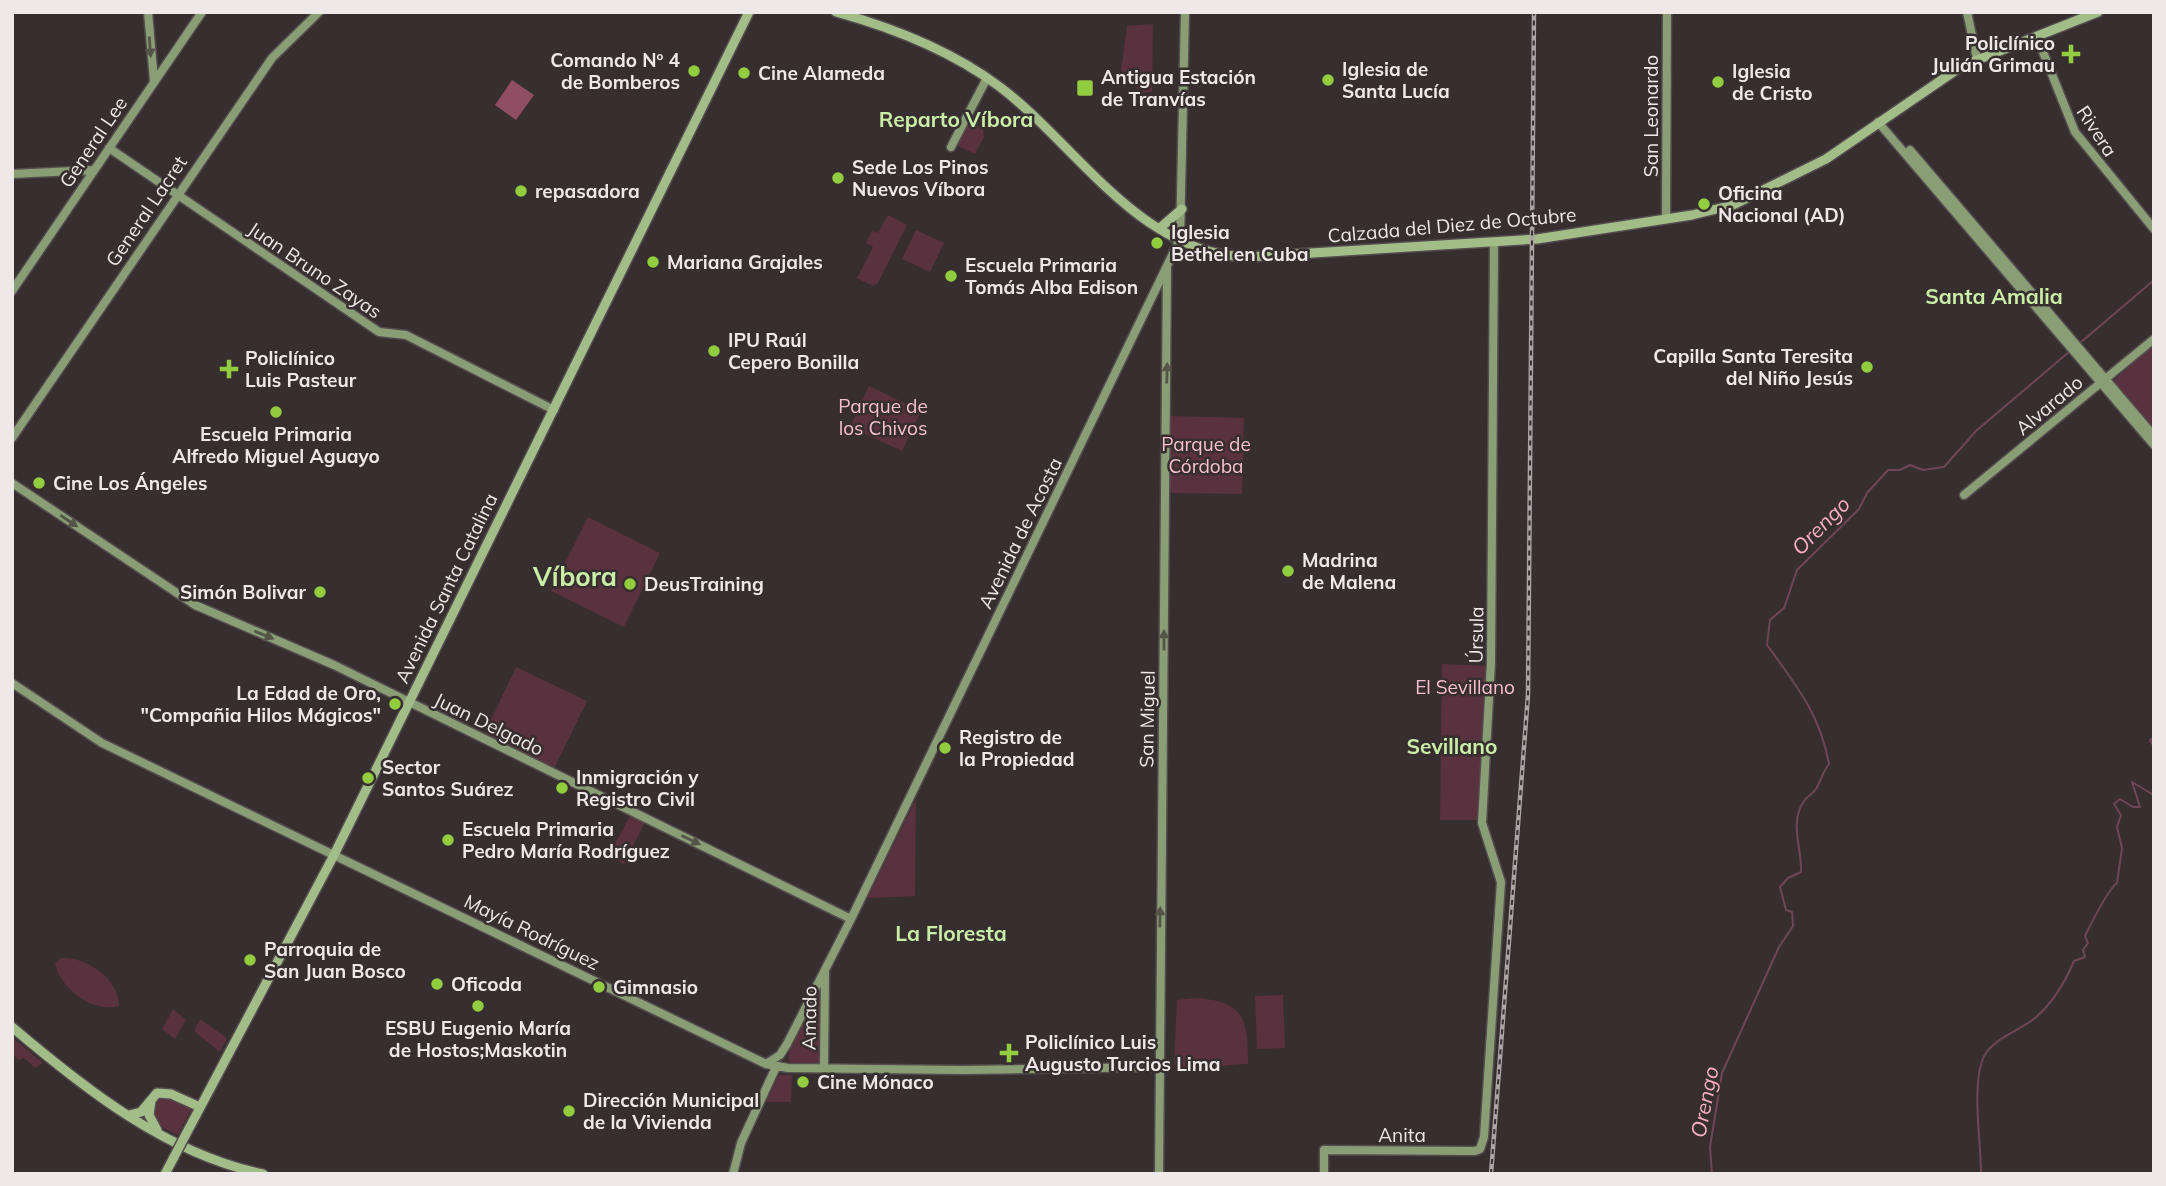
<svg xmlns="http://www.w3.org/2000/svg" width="2166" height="1186" font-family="Mulish,sans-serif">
<rect width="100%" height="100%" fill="#372e30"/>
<path fill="#5a313f" d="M1153 24 1152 92 1141 93 1121 71 1127 26Z
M969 121 983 129 984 137 975 154 958 146Z
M888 215 907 225 878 283 873 286 857 278 873 247 866 243 872 231 878 233Z
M916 230 944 243 930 272 902 259Z
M2154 344V429H2152L2113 381Z
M869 386 921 411 902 451 850 427Z
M1171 416 1244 418 1242 494 1168 493V418Z
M588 517 660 553 624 627 551 591Z
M1442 664 1487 666 1479 820H1440Z
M516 667 587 701 553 771 483 737Z
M916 799 915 896 870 898 868 897Z
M630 815 645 822 624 864 609 856Z
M61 958C87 956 120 980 119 1006 92 1013 62 990 55 964Z
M822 986 819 1063 792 1065 788 1059 790 1048Z
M1283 995 1285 1048 1257 1049 1255 996Z
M1195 998C1245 1001 1248 1019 1248 1064 1232 1064 1185 1071 1174 1065L1177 1000Z
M173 1009 186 1020 175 1039 162 1029Z
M200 1019 227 1038 220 1052 194 1031Z
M12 1037 43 1063 35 1068 24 1058 18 1060 12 1053Z
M779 1075H792L791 1102H766Z
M161 1096H167L192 1108 178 1135C163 1128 153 1124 152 1107Z"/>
<path fill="#8f4e64" d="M512 80 534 95 516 120 495 105Z"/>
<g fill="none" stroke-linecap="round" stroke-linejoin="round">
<path stroke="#6e4657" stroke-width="2" d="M2080 343 2154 280
M2154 737 2150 740 2154 747
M2154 759V764
M1712 1174 1710 1147 1722 1073 1779 947 1793 926 1792 912 1786 910 1780 887 1788 878 1801 872C1802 848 1789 822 1804 801 1807 796 1813 794 1816 789 1821 781 1822 773 1829 764 1820 714 1796 685 1767 645L1770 620 1784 608 1797 570 1859 509 1867 493 1888 470H1900L1910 465 1923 470 1944 467 1976 431 2070 351
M1981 1174C1981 1140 1972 1092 1982 1061 1989 1039 2019 1032 2035 1018 2053 1003 2065 982 2074 961L2085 957 2083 950 2088 943 2085 936C2091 924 2108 889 2117 883L2122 848 2117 827 2121 815 2114 804 2120 799 2133 807H2140L2132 782 2152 794 2154 792"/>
<defs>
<path id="secondary" d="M148 12 154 81
M1967 12 1977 59
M2037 37 2075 132 2154 229
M1878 122 2154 445
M951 147 987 78
M109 148 379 332 406 335 554 410
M1910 150 2154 436
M12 174 94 170
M1666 219 1667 12
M12 291 202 12
M12 438 272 58 319 12
M12 483 195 605 334 665 851 919
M1964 495 2154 339
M12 683 102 743 766 1064 788 1068 962 1070 1159 1067
M766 1064 780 1055 787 1044 851 919 1180 239 1185 12
M824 1068 825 973
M733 1174 741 1143 776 1067
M1159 1174 1167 269
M1324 1174V1150L1475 1151 1480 1149 1484 1137 1501 882 1482 823 1491 662 1494 243"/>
<path id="primary" d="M836 12C894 28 952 51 1000 87 1078 146 1140 255 1248 257L1537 239 1692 215 1733 205 1826 159 1962 66 2098 12
M1160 228 1182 209
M12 1027C85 1089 167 1154 263 1174
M151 1101 149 1115 157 1130
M129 1115 141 1112 157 1093 171 1094 200 1107
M185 1136 334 855 749 12
M165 1174 174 1157"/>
</defs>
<use href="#secondary" stroke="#544c4e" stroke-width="11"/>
<use href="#primary" stroke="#544c4e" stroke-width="12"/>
<use href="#secondary" stroke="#8a9e76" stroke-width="8"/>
<use href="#primary" stroke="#a3bd89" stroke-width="9"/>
<defs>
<path id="rail" d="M1491 1174 1528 695 1534 12"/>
</defs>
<use href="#rail" stroke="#aca5a7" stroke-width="4.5"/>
<use href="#rail" stroke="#372e30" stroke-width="2" stroke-dasharray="5" stroke-linecap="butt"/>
<defs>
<path id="primary-bridge" d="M174 1157 185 1136"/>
</defs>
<use href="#primary-bridge" stroke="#544c4e" stroke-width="12" stroke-linecap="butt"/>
<use href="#primary-bridge" stroke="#a3bd89" stroke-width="9"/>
</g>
<defs><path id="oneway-solid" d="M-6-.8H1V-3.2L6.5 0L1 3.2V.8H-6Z" transform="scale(1.75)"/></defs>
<g fill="#545548">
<use href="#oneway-solid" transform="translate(150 47) rotate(86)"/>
<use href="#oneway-solid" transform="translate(1167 373) rotate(-89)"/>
<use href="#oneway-solid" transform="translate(69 521) rotate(34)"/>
<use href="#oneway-solid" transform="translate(264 635) rotate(22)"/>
<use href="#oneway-solid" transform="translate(1164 640) rotate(-90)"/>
<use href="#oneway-solid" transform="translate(691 840) rotate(26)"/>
<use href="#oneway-solid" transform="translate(1160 917) rotate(-89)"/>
</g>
<g fill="#92cd3f" stroke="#372e30" stroke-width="2.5">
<path d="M2067.5 43.5h7v7h7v7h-7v7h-7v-7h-7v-7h7z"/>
<circle cx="694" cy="71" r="7"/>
<circle cx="744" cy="73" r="7"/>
<circle cx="1328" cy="80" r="7"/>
<circle cx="1718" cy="82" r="7"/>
<rect x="1076" y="79" width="18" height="18" rx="3.5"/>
<circle cx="838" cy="178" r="7"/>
<circle cx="521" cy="191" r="7"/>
<circle cx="1704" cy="204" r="7"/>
<circle cx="1157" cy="243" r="7"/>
<circle cx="653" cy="262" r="7"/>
<circle cx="951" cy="276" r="7"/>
<circle cx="714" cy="351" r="7"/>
<circle cx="1867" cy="367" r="7"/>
<path d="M225.5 358.5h7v7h7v7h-7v7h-7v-7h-7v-7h7z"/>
<circle cx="276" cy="412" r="7"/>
<circle cx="39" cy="483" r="7"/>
<circle cx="1288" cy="571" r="7"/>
<circle cx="630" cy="584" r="7"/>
<circle cx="320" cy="592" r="7"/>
<circle cx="395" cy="704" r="7"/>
<circle cx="945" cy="748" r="7"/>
<circle cx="368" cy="778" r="7"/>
<circle cx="562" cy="788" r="7"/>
<circle cx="448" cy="840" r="7"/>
<circle cx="250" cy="960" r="7"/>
<circle cx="437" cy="984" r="7"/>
<circle cx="599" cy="987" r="7"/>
<circle cx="478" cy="1006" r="7"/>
<path d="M1005.5 1042.5h7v7h7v7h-7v7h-7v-7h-7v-7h7z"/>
<circle cx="803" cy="1082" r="7"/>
<circle cx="569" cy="1111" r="7"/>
</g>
<g text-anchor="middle" stroke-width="5" stroke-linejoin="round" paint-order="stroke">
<g font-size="19" font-weight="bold" fill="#eee8e9" stroke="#372e30" text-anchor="start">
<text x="2055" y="50" text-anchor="end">Policlínico<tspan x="2055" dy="22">Julián Grimau</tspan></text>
<text x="680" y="67" text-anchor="end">Comando Nº 4<tspan x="680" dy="22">de Bomberos</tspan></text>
<text x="1342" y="76">Iglesia de<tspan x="1342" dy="22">Santa Lucía</tspan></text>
<text x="1732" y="78">Iglesia<tspan x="1732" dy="22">de Cristo</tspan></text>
<text x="758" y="80">Cine Alameda</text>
<text x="1101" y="84">Antigua Estación<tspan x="1101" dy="22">de Tranvías</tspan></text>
<text x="852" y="174">Sede Los Pinos<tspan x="852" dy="22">Nuevos Víbora</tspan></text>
<text x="535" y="198">repasadora</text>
<text x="1718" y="200">Oficina<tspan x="1718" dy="22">Nacional (AD)</tspan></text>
<text x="1171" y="239">Iglesia<tspan x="1171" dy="22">Bethel en Cuba</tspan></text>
<text x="667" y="269">Mariana Grajales</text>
<text x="965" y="272">Escuela Primaria<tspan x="965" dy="22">Tomás Alba Edison</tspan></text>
<text x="728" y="347">IPU Raúl<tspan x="728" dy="22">Cepero Bonilla</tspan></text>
<text x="1853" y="363" text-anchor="end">Capilla Santa Teresita<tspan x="1853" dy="22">del Niño Jesús</tspan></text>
<text x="245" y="365">Policlínico<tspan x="245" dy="22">Luis Pasteur</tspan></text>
<text x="276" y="441" text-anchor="middle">Escuela Primaria<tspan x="276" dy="22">Alfredo Miguel Aguayo</tspan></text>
<text x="53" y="490">Cine Los Ángeles</text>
<text x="1302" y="567">Madrina<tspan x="1302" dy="22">de Malena</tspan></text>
<text x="644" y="591">DeusTraining</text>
<text x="306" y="599" text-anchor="end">Simón Bolivar</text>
<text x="381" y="700" text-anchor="end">La Edad de Oro,<tspan x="381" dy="22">"Compañia Hilos Mágicos"</tspan></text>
<text x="959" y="744">Registro de<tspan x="959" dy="22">la Propiedad</tspan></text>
<text x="382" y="774">Sector<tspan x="382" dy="22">Santos Suárez</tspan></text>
<text x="576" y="784">Inmigración y<tspan x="576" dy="22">Registro Civil</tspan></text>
<text x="462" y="836">Escuela Primaria<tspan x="462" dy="22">Pedro María Rodríguez</tspan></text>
<text x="264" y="956">Parroquia de<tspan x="264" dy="22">San Juan Bosco</tspan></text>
<text x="451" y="991">Oficoda</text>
<text x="613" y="994">Gimnasio</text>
<text x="478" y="1035" text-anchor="middle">ESBU Eugenio María<tspan x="478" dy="22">de Hostos;Maskotin</tspan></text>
<text x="1025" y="1049">Policlínico Luis<tspan x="1025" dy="22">Augusto Turcios Lima</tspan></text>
<text x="817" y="1089">Cine Mónaco</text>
<text x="583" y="1107">Dirección Municipal<tspan x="583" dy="22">de la Vivienda</tspan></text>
</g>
<g font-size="19" fill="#eee8e9" stroke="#372e30">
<text transform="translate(1651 116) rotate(-90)" y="7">San Leonardo</text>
<text transform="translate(2097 131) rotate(57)" y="7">Rivera</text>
<text transform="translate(93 142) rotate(-56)" y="7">General Lee</text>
<text transform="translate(146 211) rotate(-56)" y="7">General Lacret</text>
<text transform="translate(1452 225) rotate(-5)" y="7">Calzada del Diez de Octubre</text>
<text transform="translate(315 270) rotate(34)" y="7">Juan Bruno Zayas</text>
<text transform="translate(2049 405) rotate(-40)" y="7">Alvarado</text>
<text transform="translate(1020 533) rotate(-64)" y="7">Avenida de Acosta</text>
<text transform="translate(446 588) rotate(-64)" y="7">Avenida Santa Catalina</text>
<text transform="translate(1476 635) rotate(-89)" y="7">Úrsula</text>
<text transform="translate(1147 719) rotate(-89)" y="7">San Miguel</text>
<text transform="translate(489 724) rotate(26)" y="7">Juan Delgado</text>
<text transform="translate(532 932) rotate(26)" y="7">Mayía Rodríguez</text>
<text transform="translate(809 1018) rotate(-89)" y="7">Amado</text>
<text x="1402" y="1142">Anita</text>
</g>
<g font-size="19" fill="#fabfd0" stroke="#372e30">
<text x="883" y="413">Parque de<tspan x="883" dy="22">los Chivos</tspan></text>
<text x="1206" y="451">Parque de<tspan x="1206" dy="22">Córdoba</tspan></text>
<text x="1465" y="694">El Sevillano</text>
</g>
<g font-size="21" font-weight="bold" fill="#cbeea7" stroke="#372e30">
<text x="956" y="127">Reparto Víbora</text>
<text x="1994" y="304">Santa Amalia</text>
<text x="1452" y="754">Sevillano</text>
<text x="951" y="941">La Floresta</text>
</g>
<g font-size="21" font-style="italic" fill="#fcaec6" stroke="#372e30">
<text transform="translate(1821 526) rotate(-45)" y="7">Orengo</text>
<text transform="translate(1705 1102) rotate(-79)" y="7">Orengo</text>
</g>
<g font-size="26" font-weight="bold" fill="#cbeea7" stroke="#372e30">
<text x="575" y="586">Víbora</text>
</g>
</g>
<rect width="2166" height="1186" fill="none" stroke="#eee8e9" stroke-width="28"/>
</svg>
